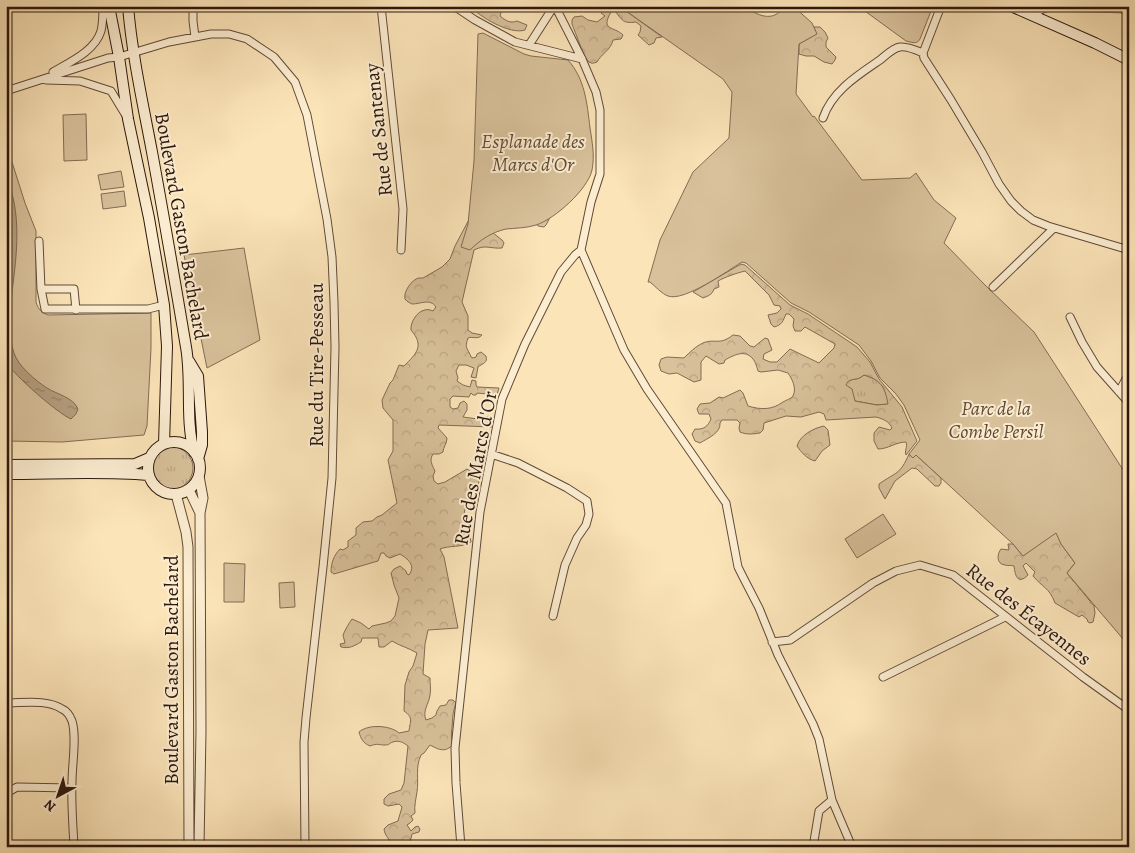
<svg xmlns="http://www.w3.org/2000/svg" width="1135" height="853" font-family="Alegreya,serif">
<defs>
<pattern id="grass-tufts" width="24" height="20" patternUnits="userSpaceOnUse" patternTransform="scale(1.25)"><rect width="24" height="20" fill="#d8c19b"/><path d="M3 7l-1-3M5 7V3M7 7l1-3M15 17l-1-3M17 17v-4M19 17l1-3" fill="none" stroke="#baa584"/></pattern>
<pattern id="forest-crowns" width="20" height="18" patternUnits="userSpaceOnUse" patternTransform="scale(1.25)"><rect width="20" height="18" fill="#d8c19b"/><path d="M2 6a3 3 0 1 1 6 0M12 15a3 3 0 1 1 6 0" fill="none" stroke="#baa584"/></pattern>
<pattern id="water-ripples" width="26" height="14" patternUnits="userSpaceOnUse" patternTransform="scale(1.25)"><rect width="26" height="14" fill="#b59e7e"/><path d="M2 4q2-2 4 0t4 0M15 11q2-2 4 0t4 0" fill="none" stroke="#938066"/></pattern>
</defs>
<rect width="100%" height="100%" fill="#fbe4b8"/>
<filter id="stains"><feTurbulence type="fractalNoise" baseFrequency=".004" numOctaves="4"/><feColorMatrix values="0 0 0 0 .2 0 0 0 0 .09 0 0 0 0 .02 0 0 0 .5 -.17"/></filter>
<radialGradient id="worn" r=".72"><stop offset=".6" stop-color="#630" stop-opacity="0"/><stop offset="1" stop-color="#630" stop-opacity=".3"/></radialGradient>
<path fill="url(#grass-tufts)" stroke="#826c54" d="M864 375C882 381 884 385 889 404L877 405 855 401 853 396 845 385C848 380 850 380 855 379 858 379 861 377 864 375Z
M151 468a21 21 0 1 1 42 0a21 21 0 1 1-42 0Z"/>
<path fill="url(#forest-crowns)" stroke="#826c54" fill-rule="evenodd" d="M470 6C478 6 478 10 485 10V6H503L500 16C505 20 510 24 517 21L527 25 525 30C510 35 480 17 470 6Z
M605 6H621L626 11 662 37 656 38 654 43 649 45 638 35 640 32 641 26 636 22C623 24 622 20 615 11L611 12C600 31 614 26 623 35L621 39 613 40C611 50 601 54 597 62 594 63 592 64 589 62 584 58 575 31 572 24V20L574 17 582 16 588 20 597 22 605 16 601 13 605 9Z
M814 27H820L825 32 828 38 826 42V47L836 57 835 60 832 64 824 62 814 56H806L799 54V44L816 34Z
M474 210H554L546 225 544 227 538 226 536 222 488 229 502 240 504 243 502 248C490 249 486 244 474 250L462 302 468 316V330L472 333 482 335C478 340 473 336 468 338 464 349 468 348 471 357L473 358 476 357 477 354 481 352 486 356C488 363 483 363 478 367L476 378 471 377 474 368 466 365H459L456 371 458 378 457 381 463 385 470 387 472 380 476 381V385L477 387 499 388 497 395 477 393 476 395H473L471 393 469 397 453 396 450 399V407L453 409 458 408 460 403 464 401 467 404V410L463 417 478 419 490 416 494 418 493 427 439 425 438 428 447 438C447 444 443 447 443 452L439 454H433C429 460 432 465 435 471L433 476 434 481 438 484 445 482 467 469 470 471 475 476 480 475 475 502H468C463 511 463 520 466 530L469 531 471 542C461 548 450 545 440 549L444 557 458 628 428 630 425 644 423 674 430 678C430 684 431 690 430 695 429 704 422 711 426 720L432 718 436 715 437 711 440 706 446 705 449 700H453L456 703C452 715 453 717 452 728 451 734 451 738 453 744 446 753 439 750 430 745L424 753 421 755C415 767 419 780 417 792 416 799 414 806 415 813L411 816 413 820 410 823 407 825 411 831 415 827 418 826 420 829 419 832 412 834 409 847H387L391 845C390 838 385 837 384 829L388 825 398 821 402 807 399 804 388 806 384 804V799L389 794 401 790 404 783 408 746C403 742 398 740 393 742 389 743 390 745 385 745 378 745 378 743 370 746 363 743 361 739 359 732 368 724 390 725 399 733L409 731C410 721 414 718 404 711L405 685 409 672 413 666 417 653C409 648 400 646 392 641L384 647H379L378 638H362L361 642C354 646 349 649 341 647L340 644 345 643 343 635C345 630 349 623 352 619L361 623 369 629 372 626 386 623 391 621 395 616 399 598 394 585 391 573 394 569 400 566 406 571 407 574 409 575C416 565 408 559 400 554L390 558 386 556 384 553H381L378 561 371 563 334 574 331 572C331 563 334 555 340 549L343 550 348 547V541L356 535V528L363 522 372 521 377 517 382 515 397 503 388 460 393 451V420L383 408 382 400 390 383 393 380 399 365 404 366C416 354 425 346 411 330 410 323 417 311 425 310 427 309 431 310 433 311L436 307C430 298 421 304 412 304 410 303 406 301 405 299 403 292 412 279 419 278 420 278 422 278 423 278L442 267 450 259 455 246Z
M741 264 745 265 790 305 808 314 857 347 870 362 879 379 902 407 917 441 906 455C904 451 908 447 906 442 896 442 888 449 878 449L874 441V433L879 427 890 430 892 428C889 421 883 419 876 417L826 420 824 414 819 412 801 417 786 416 764 423 763 430 760 433C753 434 747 435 740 432L739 428 740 423 737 420H722L720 423C721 433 708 438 700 443L695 441 692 434 695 429C704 430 708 426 711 419L709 414H699L697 409 700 404 710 403 719 397 723 398 740 390 743 393 748 406C761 410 772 410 783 402 786 400 791 399 793 396 797 388 792 379 788 373L778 370 761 372 758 371C757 367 755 361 753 359 745 349 734 355 725 360L724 363 719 364 706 356 701 362V380L694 382 677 373 669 374 661 371 659 365 661 359 667 357 684 358C689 353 696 346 703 343 715 338 719 346 733 335L740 336 750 346 754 347 765 338 768 339 772 350 764 354 763 359 770 362H777L790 349 819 363 834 348 835 344 805 327 801 331H795L793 326 794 319 789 314H786C783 321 782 325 774 327L771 324 768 315 777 313 781 309 780 306 774 305 769 295 745 271C737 273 725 277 718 281L719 287 714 289C712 295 708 296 703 298L693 292ZM864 375C881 380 885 387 888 404L877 405 855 401 852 389 846 385C848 380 850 380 856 379 859 379 861 377 864 375Z
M824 426 828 430 830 445 822 451 815 461C807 459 801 452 797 446 800 435 814 428 824 426Z
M909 454 913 458 916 455 941 478V483L939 486H935L917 469 912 468 895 481 885 499 879 488V484C896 472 900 475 909 454Z
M1056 532 1061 544 1075 563 1067 573 1094 606 1095 613 1093 622 1090 623 1088 622 1087 619 1082 615 1079 617 1055 603C1049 587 1043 588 1033 576L1035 572 1026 563 1023 566 1028 575C1017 586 1015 574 1014 566 1011 565 1008 566 1005 565 996 564 997 554 1001 549L1009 550 1008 544H1013L1023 556Z"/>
<path fill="#d8c19b" stroke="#826c54" d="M621 6H743C758 15 772 24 785 6H793L812 23 817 34 799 44 796 94 813 117 814 116 862 180 910 178 916 173 934 200 956 218 944 243 985 285 1034 332 1129 479V646L1067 573 1075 563 1061 544 1056 533 1023 556 1013 544 916 455 913 458 909 454 920 440 904 405 896 394 880 378 871 361 859 345 809 312 791 303 746 263 742 262C727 271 684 302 668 296 662 294 655 286 650 282H648L660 240 693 172 729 138 732 92 723 79 626 11Z
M858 6H933L920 39C917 45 911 42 906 41Z
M483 33 524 54 531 56 568 60C585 79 587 103 590 128 592 141 595 156 592 170 588 189 555 219 536 225 527 228 516 228 506 229 492 232 480 240 470 250L461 247 468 224 474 161 478 34Z
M86 114 87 160 64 161 63 115Z
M6 143 25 203 36 231V302C38 309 41 312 48 315L151 313V348L147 426 144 435 62 442 6 441Z
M121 171 124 187 101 190 98 175Z
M124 191 126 206 103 209 101 194Z
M244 248 260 340 207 368 184 255Z
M883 514 896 534 857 558 845 539Z
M224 563 245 564 244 602H224Z
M294 582 295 607 280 608 279 583Z"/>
<path fill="url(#water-ripples)" stroke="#7e6850" d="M6 176C22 213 17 253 12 292 10 312 7 334 14 353 18 366 36 381 47 388 58 395 73 397 78 409L76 414 71 419C57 413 14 375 6 362V250L9 229 6 210Z"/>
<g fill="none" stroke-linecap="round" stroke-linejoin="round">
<path stroke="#705a45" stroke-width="1" d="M6 239H10L12 241 6 303"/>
<defs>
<path id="minor" d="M193 6V21L195 37
M381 6 403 209 401 250
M454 6 475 20 515 42 582 59
M941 6 923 53 924 58 951 100 982 152 999 184 1011 201 1021 211 1033 220 1048 226 1129 250
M1034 17C1037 10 1043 8 1050 7L1129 9
M529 45 554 6
M53 72C70 62 95 51 101 31 103 23 103 14 103 6
M46 80 80 81 111 91 125 114
M6 91 108 58 119 57 169 42 211 34H229L247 39 274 57 295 82 307 115 327 219 332 257 334 302 335 347 332 478 323 567 306 718 304 742 305 847
M823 118C832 91 858 75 880 60 886 55 893 48 900 47 907 46 916 50 923 53
M39 241 41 289 45 309H148L164 305
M581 250 624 350 647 389 726 503 738 567 743 577 759 608 778 655 813 724 819 739 832 800 852 847
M993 287 1054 228
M41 289H74L76 310
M1070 317 1082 342 1097 367 1129 403
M1119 392 1129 373
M491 454 518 463 567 488 587 501 589 514 586 525 577 538 565 565 553 616
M772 642 790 640 873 583 896 571 920 565 953 575 1083 677 1129 710
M883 677 1005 617
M6 703C24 703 47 699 62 709 67 711 70 716 72 721 77 737 72 764 72 782 71 803 73 825 74 847
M7 847 6 799 10 791 17 787 72 788
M461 847 456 783 455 748 480 512 502 399 525 344 561 272 575 255 581 250 591 202 600 174V110L596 92 582 59 555 6
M813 847 819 811 832 800
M1124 847 1129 844"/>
<path id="tertiary" d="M199 476 203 498 200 513 201 731 199 847
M189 490 200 513
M176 494 186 532 188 547 189 847"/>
<path id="secondary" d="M109 6 119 57 128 119 149 218 164 305 167 346 164 444
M128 6C132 55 143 104 152 152 164 217 175 282 186 347 192 381 185 418 194 452
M1011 6 1095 43 1129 60
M189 361 198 376 202 432V445L198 459
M148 468a26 26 0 1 1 52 0a26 26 0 1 1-52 0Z
M6 465 135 464 149 458
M6 474C53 474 101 471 148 475"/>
</defs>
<use href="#minor" stroke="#604a37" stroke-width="9"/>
<use href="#tertiary" stroke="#604a37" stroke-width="11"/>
<use href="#secondary" stroke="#2c170c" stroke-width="12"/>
<use href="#minor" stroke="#fcedd1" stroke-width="7"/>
<use href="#tertiary" stroke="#fcedd1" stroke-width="9"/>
<use href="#secondary" stroke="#fcedd1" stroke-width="10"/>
</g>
<g text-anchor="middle" stroke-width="4" stroke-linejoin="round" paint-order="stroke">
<g font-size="20" fill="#2c170c" stroke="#fcedd1">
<text transform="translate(378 130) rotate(-96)" y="7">Rue de Santenay</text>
<text transform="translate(182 226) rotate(80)" y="7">Boulevard Gaston Bachelard</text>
<text transform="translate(316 365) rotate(-90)" y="7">Rue du Tire-Pesseau</text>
<text transform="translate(475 468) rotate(-79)" y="7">Rue des Marcs d'Or</text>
<text transform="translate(1029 614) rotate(38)" y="7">Rue des Écayennes</text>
<text transform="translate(171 670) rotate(-90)" y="7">Boulevard Gaston Bachelard</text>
</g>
<g font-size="20" font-style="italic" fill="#604a37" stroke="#fcedd1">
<text x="533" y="148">Esplanade des<tspan x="533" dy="23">Marcs d'Or</tspan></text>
<text x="996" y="415">Parc de la<tspan x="996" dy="23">Combe Persil</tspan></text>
</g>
</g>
<rect width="1135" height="853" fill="none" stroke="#fbe4b8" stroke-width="25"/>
<rect x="8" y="8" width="1120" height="838" fill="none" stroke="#2c170c" stroke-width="2.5"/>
<rect x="12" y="12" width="1110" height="828" fill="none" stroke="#2c170c"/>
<g transform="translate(58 796) rotate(220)" stroke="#fcedd1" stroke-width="4" paint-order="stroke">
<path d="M0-4L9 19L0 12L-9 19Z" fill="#2c170c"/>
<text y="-8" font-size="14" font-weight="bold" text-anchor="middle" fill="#2c170c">N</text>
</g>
<rect width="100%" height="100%" filter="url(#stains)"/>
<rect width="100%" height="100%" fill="url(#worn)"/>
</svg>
